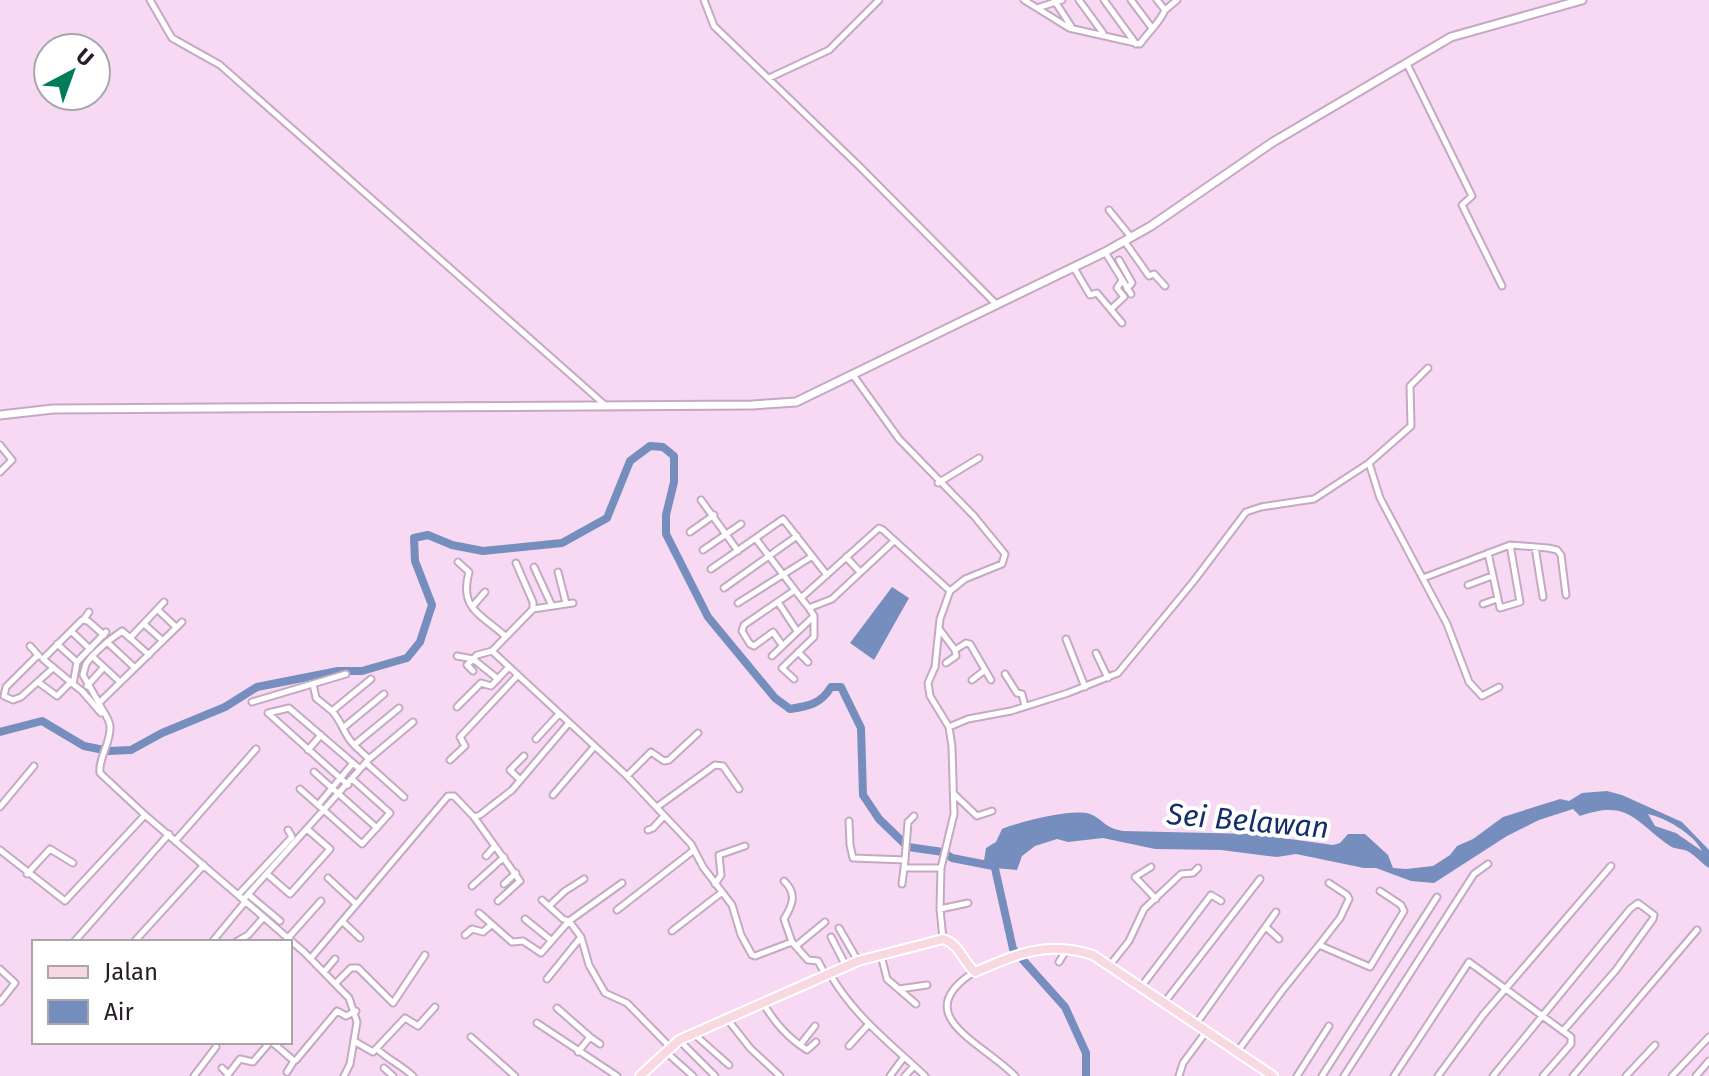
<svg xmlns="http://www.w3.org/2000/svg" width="1709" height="1076" font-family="'Fira Sans',sans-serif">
<rect width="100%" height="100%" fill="#f7d9f4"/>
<path fill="#768ebd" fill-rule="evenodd" d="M892 587 909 598 874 660 850 643Z
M1607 791 1622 795 1682 822 1709 850V868C1701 863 1696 856 1689 852 1683 848 1676 850 1670 846 1634 821 1629 799 1580 816L1573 809 1539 820 1507 836 1434 883 1411 881 1376 868H1364L1296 854 1277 857 1221 850 1155 849 1103 838 1068 842 1057 839 1035 846 1022 856 1017 870 983 867 986 848 996 842 1002 829C1019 822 1073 808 1090 814 1103 819 1104 828 1123 831L1253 834 1333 845 1340 843 1348 834H1365L1388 855 1393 868 1406 869 1433 866 1450 855 1457 846 1473 839 1503 817 1560 799 1569 801 1582 793ZM1648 814C1666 818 1694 834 1702 851L1676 833 1655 826Z"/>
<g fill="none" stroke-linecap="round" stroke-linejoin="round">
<path stroke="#768ebd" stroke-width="8" d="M0 732 42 721 84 746 109 751 131 750 162 733 225 707 257 687 338 671H362L407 658 420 642 432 605 415 561 414 538 428 535 452 545 483 551 562 543 607 518 630 461 650 446 663 447 674 456V482L666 515V534L708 617 775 698 790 709C809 706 821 704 831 687H841L861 728 863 795 879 819 908 847 943 852 952 858 993 866
M994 864 1013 949 1065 1007 1086 1053V1076"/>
<defs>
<path id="minor" d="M150 0 172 38 220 65 605 405
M704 0 714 26 860 167 997 305
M1024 0 1069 28 1140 44C1148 32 1159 24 1165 10L1157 0
M1054 0 1073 29
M1079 0 1103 33
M1104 0 1136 44
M1131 0 1152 28
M1040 7 1062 0
M1165 10 1177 0
M1407 64 1472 196 1462 205 1502 286
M769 78 829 50 879 0
M1109 210 1131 237
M1125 242 1149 276 1154 274 1165 286
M1105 252 1131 294
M1119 260 1132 283 1127 289
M1074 268 1090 295 1097 293 1122 323
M1111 309 1124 297 1117 288 1121 282
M853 375 899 439 974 516 1005 554 1002 564 965 579 950 591 940 619 935 667 928 683 930 696 949 727 952 747 954 814 941 868 940 909 943 939
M0 445 12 460 0 472
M1369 463 1411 426 1410 386 1428 368
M938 483 979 458
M701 500 738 551
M690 532 714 515
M756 539 801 598
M894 541 832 599 809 608 801 598 879 528 883 530 950 591
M1535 547 1543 597
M703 550 741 524
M1488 553 1500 608 1520 602 1510 545
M846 557 860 572
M458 562 469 572C459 608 480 614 504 635
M534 567 552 606
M711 569 783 519 827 575
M558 572 566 603
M1423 578 1510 545 1548 548 1557 550 1561 555 1566 595
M1468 585 1492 576
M724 588 797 536
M778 602 797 631
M738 603 811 557
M1483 604 1497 599
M472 607 485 592
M533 609 573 603
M158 610 176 627
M84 619 89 612
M144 624 163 641
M940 630 955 650 966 643 970 644 991 680
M71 631 90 649
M130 638 149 655
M1066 639 1085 687
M57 644 77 662
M782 645 773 632 754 646 750 644 742 631 744 625 795 590
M30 646 39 656
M492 651 627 776 691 844 703 867 732 905 741 935 752 955 755 956 792 942 808 960 818 961 826 976
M492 651 533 609V602L516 563
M798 652 808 662
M1096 653 1108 678
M38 655 6 687 4 696 13 700 21 697 53 668
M92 656 107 642
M457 656 473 659 498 679
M772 656 814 616 809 608
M946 663 956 656 955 650
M135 668 107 642 122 631 130 638 164 602
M473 671 467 665 477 655 492 651
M1005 674 1017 693 1022 694 1025 706
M794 679 782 668 814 637V616
M972 680 985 670
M38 682 57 696 70 683
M73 684 43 659 82 620 88 621 104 635
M313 684 316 698 332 711
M87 686 104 667
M252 702 346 674
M99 703 83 675 86 664 92 656 120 682
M457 707 481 683 491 686 509 667
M101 713 82 691 73 684 77 662 106 632
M949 727 968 719 1011 711 1068 693 1118 673 1193 582 1246 512 1261 507 1314 499 1369 463 1380 498 1447 624 1469 682 1482 696 1499 687
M343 728 384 694
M536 739 559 714
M354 745C342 732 343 723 332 711L371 679
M308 750 321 735
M369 759 354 745 399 708
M450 760 465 746 460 737 518 675
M366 763 404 797
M314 772 377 828
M627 776 651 752 664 761 669 760 698 733
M520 780 510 770 524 756
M348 785 268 713 289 708 360 769
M300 789 362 844 390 813 352 779
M954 794 977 816 992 811
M553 795 594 747
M318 805 353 763
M0 807 34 766
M657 807 715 765 723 766 739 789
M145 815 100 773C98 758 111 743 110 727 110 718 102 711 99 703L182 622
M849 821 850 845 853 858 905 860 904 868H941
M648 830 653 828 664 816
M176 840 256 749
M0 850 65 901 145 815 304 952 349 998 357 1022 350 1064 344 1076
M486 856 495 846
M905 860 908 822 914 816
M1151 867 1135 877 1156 899
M27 874 50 849 73 863
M267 874 290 894 330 849 307 829
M328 878 356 904
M784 881C798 894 792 906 784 919L792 942
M504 884 516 873
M715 884 721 875 719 855 745 846
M902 884 904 868
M472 886 504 857
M238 895 292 837 288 830
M249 895 280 921
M243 900 369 759 413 722
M542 900 563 919 569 921 581 937 589 965 605 993 627 1003 670 1047
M498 901 520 881 474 817 480 815 512 790 568 724
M549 906 565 891 584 879
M940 909 968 903
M617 910 694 850
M479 913 512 942 523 941 541 953 569 921 622 883
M525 919 552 941
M343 922 360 938
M1266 927 1279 939
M839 928 858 961
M672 931 721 893
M465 935 472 929 483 932 491 925
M831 937 846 966
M288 938 321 901
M74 942 169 834
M134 942 204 865
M212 942 245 902
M236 942 248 935 263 918
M1319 945 1340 918 1349 899 1347 895 1329 883
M796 946 825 922
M881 955 887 979 916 1004
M311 958 448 796H454L474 817
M1059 962 1067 949
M1110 965 1129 941 1144 909 1181 874 1193 873 1198 868
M0 969 15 983 0 1002
M324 972 335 959
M974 972C907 1015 982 1042 1015 1076
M830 974C854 1016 890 1043 925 1076
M547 979 581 937
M336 983 351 968H358L393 1003 425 955
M1141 987 1211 895 1221 901
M899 989 927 985
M763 1003C775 1023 787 1037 807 1050L816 1042
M1164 1003 1260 879
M557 1008 590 1037
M728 1020 750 1048 780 1076
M537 1023 617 1076
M1196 1024 1276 912
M694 1034 729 1065
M471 1037 515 1076
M679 1040 715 1076
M354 1041 373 1052 405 1018 418 1026 435 1007
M272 1042 294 1061 296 1060 337 1011 346 1016 356 1011
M800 1045 815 1026
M849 1046 868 1025
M377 1049C389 1060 401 1065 413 1076
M578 1052 590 1037 600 1044
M666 1052 693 1076
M1237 1052 1282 991 1319 945 1370 967 1404 911 1401 905 1380 891
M222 1068 228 1074
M384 1068 393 1076
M287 1072 294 1061
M194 1076 216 1047
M227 1076 240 1059 253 1062 270 1042
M890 1076 904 1057
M905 1076 914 1066
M1179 1076 1183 1063 1206 1032
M1297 1076 1329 1026
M1322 1076 1437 897
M1344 1076 1474 874 1488 864
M1394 1076 1469 962 1571 1037V1044L1543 1076
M1438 1076 1483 1015 1611 866
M1493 1076 1630 909 1638 903 1654 915 1653 919 1616 970 1563 1031
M1573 1076 1697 930
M1626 1076 1655 1045
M1672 1076 1709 1037
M1696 1076 1709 1061"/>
<path id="secondary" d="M0 415 53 409 752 405 796 402 1105 252 1151 226 1273 142 1451 37 1582 0"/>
<path id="primary" d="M640 1076 679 1040 858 961 943 939C960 944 963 962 975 972 1017 954 1047 940 1093 955L1273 1076"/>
</defs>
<use href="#minor" stroke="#c5a9c3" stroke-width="9"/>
<use href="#secondary" stroke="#c5a9c3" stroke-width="11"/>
<use href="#primary" stroke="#fff" stroke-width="12"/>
<use href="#minor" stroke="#fff" stroke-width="5"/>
<use href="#secondary" stroke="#fff" stroke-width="7"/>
<use href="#primary" stroke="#f8d9e1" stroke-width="8"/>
</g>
<g text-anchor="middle" stroke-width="8" stroke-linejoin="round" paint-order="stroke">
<g font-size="30" font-style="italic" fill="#152f69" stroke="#fff">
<text transform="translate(1248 821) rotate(5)" y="10">Sei Belawan</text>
</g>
</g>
<rect x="32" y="940" width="260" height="104" fill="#ffffff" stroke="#a9a5a9" stroke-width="2"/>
<rect x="48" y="966" width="40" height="12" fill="#f8d9e1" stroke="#a9a5a9" stroke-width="2"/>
<text x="104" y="980" font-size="24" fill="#281d27">Jalan</text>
<rect x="48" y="1000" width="40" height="24" fill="#768ebd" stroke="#a9a5a9" stroke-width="2"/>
<text x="104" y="1020" font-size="24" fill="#281d27">Air</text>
<g transform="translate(72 72) rotate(41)"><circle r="38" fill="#ffffff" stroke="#a9a5a9" stroke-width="2"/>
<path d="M0-6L14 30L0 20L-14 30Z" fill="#007c5b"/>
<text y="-12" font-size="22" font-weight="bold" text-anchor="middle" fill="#281d27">U</text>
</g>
</svg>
